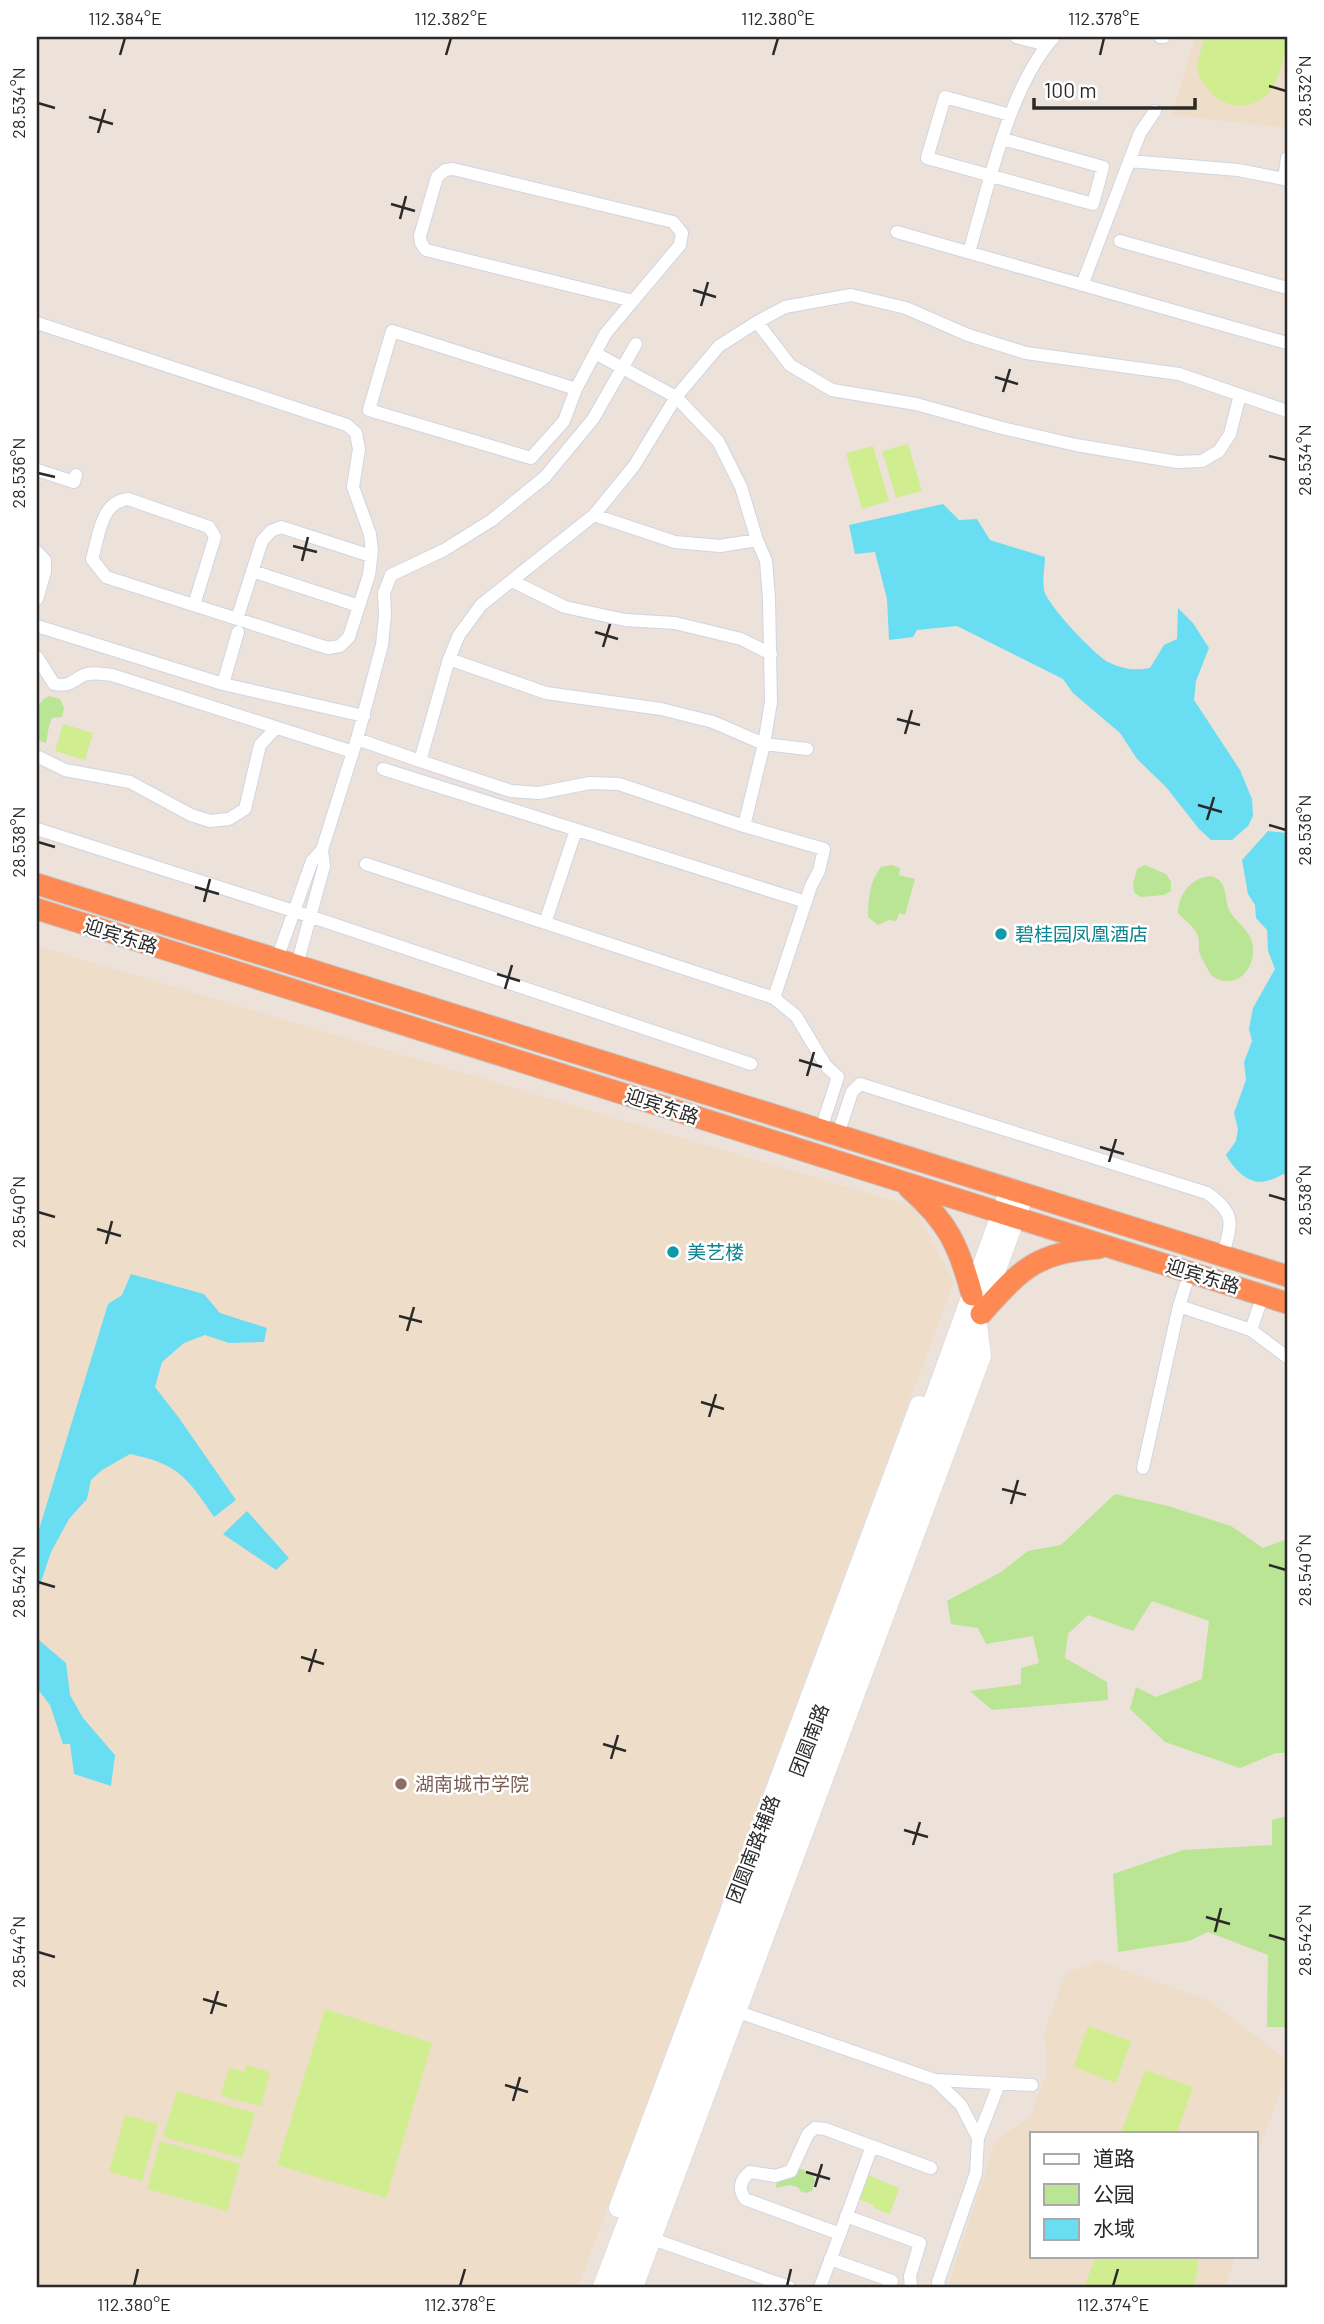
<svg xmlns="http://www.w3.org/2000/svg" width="1324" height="2324" font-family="Barlow,'Noto Sans SC',sans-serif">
<rect width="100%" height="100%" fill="#ece2da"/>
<path fill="#eedec9" d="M1195 37H1287V128L1172 115Z
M37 946 914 1207 954 1282 578 2287H37Z
M1097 1960 1210 2001 1287 2060V2073L1256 2159V2133H1032V2256H1228L1235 2259 1225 2287H948L995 2141 1030 2117 1047 2072 1044 2032 1066 1973Z"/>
<path fill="#b9e594" d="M49 696 60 699 64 708 62 717 52 718C48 725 48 735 46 743L37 740C37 723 32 704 49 696Z
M891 865 900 868 899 875 915 879 905 915 899 913 896 921 889 920 878 925 868 917C868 900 870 880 881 867Z
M1145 865 1166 874 1171 882V891L1164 895 1140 897 1134 892 1133 884 1137 869Z
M1211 876C1227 881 1224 893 1228 907 1233 921 1248 927 1252 942 1258 968 1236 992 1212 976 1209 972 1199 954 1199 951 1198 945 1200 941 1197 934 1193 925 1185 921 1178 913 1179 893 1191 878 1211 876Z
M1115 1494 1168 1506 1231 1526 1263 1548 1287 1539V1753H1276L1240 1768 1165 1742 1130 1709 1136 1687 1156 1697 1202 1679 1209 1621 1152 1601 1133 1631 1088 1615 1068 1634 1065 1658 1107 1682 1108 1700 992 1710 970 1691 1021 1684V1668L1039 1663 1033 1636 986 1644 978 1628 951 1624 947 1601 1001 1572 1028 1551 1061 1545Z
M1287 1816V2027H1267L1268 1955 1208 1932 1189 1941 1118 1952 1113 1874 1183 1850 1272 1845V1820Z
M798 2168 812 2173 815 2180 812 2191 805 2193 800 2191 799 2188 790 2185 776 2188 777 2179Z"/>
<path fill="#d0ed90" d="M1205 37H1287C1287 48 1279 80 1272 89 1254 112 1223 110 1207 88 1201 81 1196 72 1198 63 1199 54 1203 45 1205 37Z
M908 444 922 491 896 498 882 451Z
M873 446 889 501 862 509 846 453Z
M63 724 93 733 85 760 55 751Z
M325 2009 432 2043 386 2198 277 2165Z
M1088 2026 1131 2041 1116 2083 1074 2067Z
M247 2065 270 2072 261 2106 236 2100 241 2082 235 2100 221 2095 229 2067 244 2072Z
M1145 2070 1193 2087 1177 2133H1121Z
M177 2091 255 2113 242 2158 163 2137Z
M125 2115 158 2124 142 2181 109 2172Z
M160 2141 240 2164 227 2211 147 2189Z
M866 2174 899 2188 890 2214 874 2208V2205L857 2199Z
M1096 2256H1198L1197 2275 1192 2287H1084Z"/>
<path fill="#69ddf2" d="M943 504 959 520 977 519 990 540 1045 557C1045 567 1042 581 1044 590 1047 605 1094 654 1108 662 1122 669 1135 671 1150 668L1164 645 1177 639 1178 608 1193 623 1209 648 1196 681 1194 700 1240 770 1252 799 1253 816 1248 826 1232 840H1211L1199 829 1166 787 1137 759 1120 733 1073 693 1063 679 957 626 917 630 913 637 889 640 887 599 875 552 855 554 849 525Z
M1268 831 1287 833V1173C1280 1175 1273 1180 1266 1181 1249 1186 1233 1168 1226 1155L1236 1141 1238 1129 1234 1113 1246 1080 1244 1062 1252 1041 1249 1029 1253 1008 1275 969 1268 951 1267 930 1256 918 1255 905 1248 894 1242 860Z
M131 1274 204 1294 220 1313 267 1328 264 1342 229 1343 205 1335 184 1343 162 1362 155 1387 179 1418 236 1500 214 1517C187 1477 178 1464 130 1454L102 1470 91 1480 87 1499 69 1519 51 1552 37 1594V1536L108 1304 122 1295Z
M247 1511 289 1558 276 1570 223 1534Z
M37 1635 40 1641 66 1663 70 1695 83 1718 115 1755 111 1786 74 1774 70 1744H63L50 1705 37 1688Z"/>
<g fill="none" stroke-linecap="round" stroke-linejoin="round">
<defs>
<path id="street" d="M1016 37 1047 45
M1160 37H1164
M1003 139 1103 167 1093 204 927 158 945 97 1010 115
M1129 161 1238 170 1284 179 1287 158
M897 232 1287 343
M1120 241 1287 288
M969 252C989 186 1008 88 1054 37
M1082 285 1140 133 1155 111
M757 322 790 365 832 390 916 404 1002 428 1076 445 1177 462 1202 461 1219 451 1230 434 1240 395
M37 323 347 425 356 433 359 449 353 487 370 534 372 551 369 575 349 637 340 646 328 648 106 577 92 559C99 537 100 502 128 499L209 527 215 537 194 605
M595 353 606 333 680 245 682 233 673 222 453 169 445 170 437 177 420 236 421 243 426 250 633 301
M576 389 392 331 369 410 531 458 564 421 576 389 595 353 676 397 718 441 741 487 757 540
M37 470 74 482 76 475
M594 515 675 542 720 546 757 540 766 561 769 598 771 702 764 744 744 826
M37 552 45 560V572L37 599
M252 571 359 606
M512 581 565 607 625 620 675 623 741 639 771 654
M237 619 262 541 271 531 281 527 371 556
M37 626 223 684 364 716
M37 657 54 684C68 687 71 682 82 676 91 671 102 674 112 675L353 752
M449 659 546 693 661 709 713 722 764 744 807 749
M223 684 238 632
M357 739 420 761
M37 756 65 770 130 782 191 815 210 821 229 819 245 809 260 745 276 728
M383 769 806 902
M37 829 309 916 751 1064
M322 850 357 739 382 645 385 615 384 593 391 575 444 550 492 520 545 477 593 419 636 344
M366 864 774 998
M545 923 576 830
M277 959 312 861 322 850 324 866 297 965
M821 1129 838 1077 826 1066 796 1016 774 998 811 886 819 871 824 849 744 826 619 784 590 783 539 793 511 791 420 761 449 659 459 635 481 605 594 515 634 466 676 397 719 346 757 322 785 307 851 295 906 308 968 335 1026 353 1179 374 1287 411
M838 1134 852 1092 860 1084 1207 1193C1237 1214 1231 1224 1223 1255
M1179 1306 1251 1330 1287 1357
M1251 1330 1263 1295
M1143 1468 1179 1306 1190 1272
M730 2009 935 2080 961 2105 978 2138 976 2173 938 2282 939 2287
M935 2080 1032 2085
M978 2138 999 2084
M846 2216 920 2243 910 2276 911 2287
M840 2234 872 2146
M647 2237 789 2287
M830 2259 892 2281
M820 2287 840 2234 745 2199C738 2189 740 2180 750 2172L775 2176 791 2171 808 2134 815 2128 825 2129 931 2168"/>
<path id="secondary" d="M618 2208 919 1405
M602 2287 850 1629 1009 1190
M617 2287 723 2007 1025 1194
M634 2287 982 1356 978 1325"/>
<path id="highway" d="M37 884 1287 1276
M37 909 1287 1303
M909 1188C948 1222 959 1246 972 1295
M981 1314C1022 1268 1036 1253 1099 1248"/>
</defs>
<use href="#street" stroke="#cfd5e3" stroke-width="14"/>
<use href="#secondary" stroke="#cfd5e3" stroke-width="19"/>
<use href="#highway" stroke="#c3c3c3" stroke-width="23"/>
<use href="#street" stroke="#fff" stroke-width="12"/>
<use href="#secondary" stroke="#fff" stroke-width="18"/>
<use href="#highway" stroke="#ff8952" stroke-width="21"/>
</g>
<path fill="none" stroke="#292929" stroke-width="2.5" d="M120 55 125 38M446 55 451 38M773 55 778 38M1100 55 1104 38M1269 86 1286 91M38 103 55 108M89 117 113 124M98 133 105 109M391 204 415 211M400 219 406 196M693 290 716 297M701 306 708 282M995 377 1018 384M1003 392 1010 369M1269 456 1286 460M38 473 55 477M293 546 317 552M302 561 308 537M595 632 618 639M603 647 610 624M897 719 920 725M905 734 912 710M1198 805 1222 812M1207 820 1214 797M1269 825 1286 830M38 842 55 847M195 887 219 894M204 902 210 879M497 974 520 981M505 989 512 965M799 1060 822 1067M807 1076 814 1052M1100 1147 1124 1154M1109 1162 1116 1139M1269 1195 1286 1200M38 1212 55 1217M97 1229 121 1236M106 1244 112 1221M399 1316 422 1322M407 1331 414 1307M701 1402 724 1409M709 1417 716 1394M1002 1489 1026 1495M1011 1504 1018 1480M1269 1565 1286 1570M38 1582 55 1587M301 1657 324 1664M309 1672 316 1649M603 1744 626 1751M611 1759 618 1735M904 1830 928 1837M913 1845 920 1822M1206 1917 1230 1924M1215 1932 1221 1908M1269 1935 1286 1940M38 1952 55 1957M203 1999 227 2006M211 2014 218 1991M505 2085 528 2092M513 2101 520 2077M806 2172 830 2179M815 2187 822 2164M134 2286 138 2269M460 2286 465 2269M787 2286 791 2269M1113 2286 1118 2269"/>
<g fill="#0f9aa8" stroke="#fff" stroke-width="2.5">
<circle cx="1001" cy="934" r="7"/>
<circle cx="673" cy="1252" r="7"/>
</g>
<circle fill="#8d6e63" stroke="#fff" stroke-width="2.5" cx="401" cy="1784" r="7"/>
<g text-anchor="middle" stroke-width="5" stroke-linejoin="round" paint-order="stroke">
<g font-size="19" fill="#0d838f" stroke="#fff" text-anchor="start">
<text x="1015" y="941">碧桂园凤凰酒店</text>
<text x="687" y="1259">美艺楼</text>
</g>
<g font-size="19" fill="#292929" stroke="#fff">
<text transform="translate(121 936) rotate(17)" y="7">迎宾东路</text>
<text transform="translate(662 1106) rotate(18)" y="7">迎宾东路</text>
<text transform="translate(1203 1276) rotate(17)" y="7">迎宾东路</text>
<text transform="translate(809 1740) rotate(-69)" y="7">团圆南路</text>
<text transform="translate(753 1849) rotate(-69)" y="7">团圆南路辅路</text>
</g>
<g font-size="19" fill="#785e54" stroke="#fff" text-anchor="start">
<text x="415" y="1791">湖南城市学院</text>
</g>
</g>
<rect width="1324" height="2324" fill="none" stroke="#ffffff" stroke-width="77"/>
<rect x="1030" y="2132" width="228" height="126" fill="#ffffff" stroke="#a9a9a9" stroke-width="2"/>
<rect x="1044" y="2154" width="35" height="10" fill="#ffffff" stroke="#a9a9a9" stroke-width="2"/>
<text x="1093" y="2166" font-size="21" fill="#292929">道路</text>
<rect x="1044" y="2184" width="35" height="21" fill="#b9e594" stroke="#a9a9a9" stroke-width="2"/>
<text x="1093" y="2202" font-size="21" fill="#292929">公园</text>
<rect x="1044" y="2219" width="35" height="21" fill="#69ddf2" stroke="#a9a9a9" stroke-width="2"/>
<text x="1093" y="2236" font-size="21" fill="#292929">水域</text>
<path d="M1034 98v10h161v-10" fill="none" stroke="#292929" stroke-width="3.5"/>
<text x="1044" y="98" font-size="21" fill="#292929" stroke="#ffffff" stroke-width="5" paint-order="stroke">100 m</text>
<rect x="38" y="38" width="1248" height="2248" fill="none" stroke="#292929" stroke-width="2.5"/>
<g font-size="18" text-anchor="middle" fill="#292929">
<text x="125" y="25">112.384°E</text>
<text x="451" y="25">112.382°E</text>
<text x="778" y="25">112.380°E</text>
<text x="1104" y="25">112.378°E</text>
<text transform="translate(1305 91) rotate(-90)" y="6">28.532°N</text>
<text transform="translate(19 103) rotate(-90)" y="6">28.534°N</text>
<text transform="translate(1305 460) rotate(-90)" y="6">28.534°N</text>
<text transform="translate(19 473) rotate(-90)" y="6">28.536°N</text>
<text transform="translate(1305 830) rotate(-90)" y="6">28.536°N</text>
<text transform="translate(19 842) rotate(-90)" y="6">28.538°N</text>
<text transform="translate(1305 1200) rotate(-90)" y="6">28.538°N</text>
<text transform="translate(19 1212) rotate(-90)" y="6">28.540°N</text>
<text transform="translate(1305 1570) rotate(-90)" y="6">28.540°N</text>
<text transform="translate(19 1582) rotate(-90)" y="6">28.542°N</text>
<text transform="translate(1305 1940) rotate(-90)" y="6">28.542°N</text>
<text transform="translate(19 1952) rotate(-90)" y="6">28.544°N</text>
<text x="134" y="2311">112.380°E</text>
<text x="460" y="2311">112.378°E</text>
<text x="787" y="2311">112.376°E</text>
<text x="1113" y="2311">112.374°E</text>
</g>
</svg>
